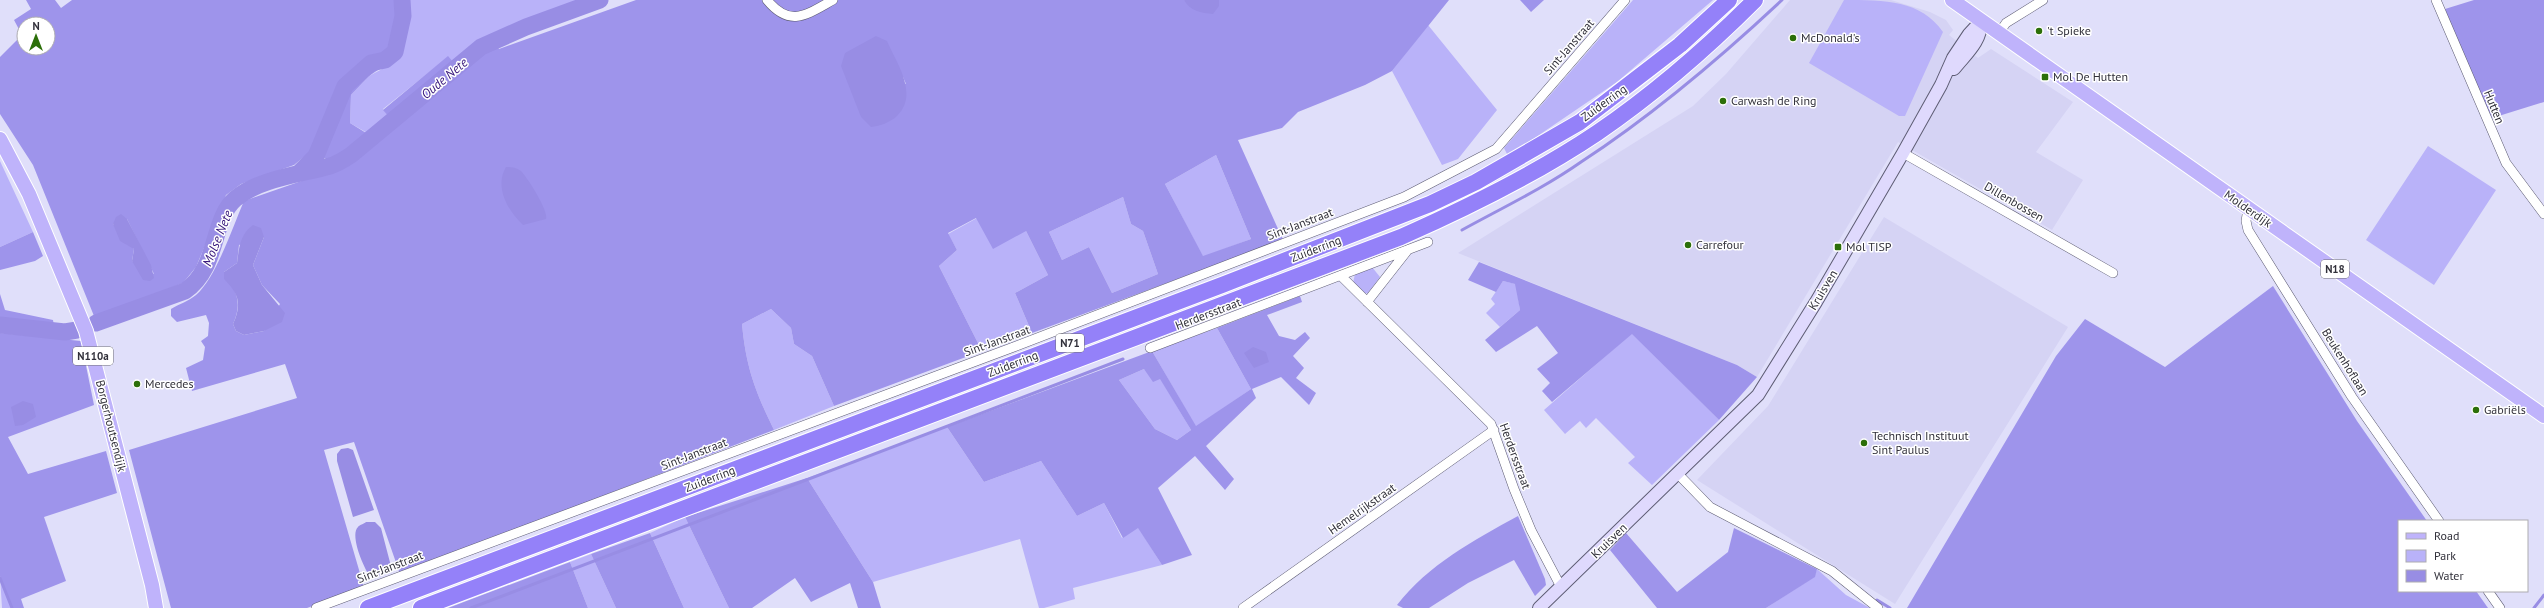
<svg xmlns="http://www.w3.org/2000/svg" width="2544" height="608" font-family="'PT Sans',sans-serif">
<rect width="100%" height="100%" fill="#e0dffa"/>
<path fill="#d5d3f4" d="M1790 0H1891L1930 12 1946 20 1953 30 1949 35 1978 58 1991 49 2073 102 2036 152 2083 180 2052 230 1898 142 1757 377 1737 365 1458 253 1693 106 1726 74Z
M1884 217 2068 327 1895 604 1697 480 1768 406Z"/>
<path fill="#b9b2f9" d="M407 0H580L490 36 454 63 448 57 383 109 389 117 369 134 350 123 351 95 369 76 384 68 409 5Z
M1633 0H1713L1617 82 1508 156 1504 148Z
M1844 0C1885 0 1921 0 1943 32L1905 116H1899L1809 63Z
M1428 25 1497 110 1458 159 1442 165 1392 71Z
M2428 146 2496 190 2434 285 2366 240Z
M1216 155 1251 239 1203 257 1165 184Z
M0 161 33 232 0 247Z
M1123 197 1131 224 1143 231 1158 274 1112 293 1089 247 1062 260 1049 232Z
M977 218 1026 231 1048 275 1015 293 1032 333 982 351 939 266 957 250 948 234Z
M1372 267 1380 277 1368 293 1362 294 1353 283 1355 274Z
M1503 281 1516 284 1520 310 1500 327 1486 313 1495 304 1491 299Z
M771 309 791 328 794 344 812 356 834 406 774 430C755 391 746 367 742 324Z
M1217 328 1251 389 1196 427 1152 351Z
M1632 333 1719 420 1652 485 1628 463 1635 457 1596 418 1586 428 1580 421 1565 434 1544 410Z
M1144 369 1160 378 1191 430 1177 440 1155 429 1119 380Z
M947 427 984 482 1041 461 1077 516 1104 503 1122 538 1138 527 1162 565 1073 588 1075 599 1044 608H1039L1020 539 873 582 807 478Z
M685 517 729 608H684L650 533Z
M591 554 616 608H588L570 562Z
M1817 569 1846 595 1870 608H1766L1814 577Z
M0 576 12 608H2Z"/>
<path fill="#9e94eb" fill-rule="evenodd" d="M26 0H55L61 8 72 0H407V34L402 54 369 76 351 95 350 123 371 136 332 162 311 151 294 165 241 184 226 195 196 267 183 283 102 316H94L33 165 0 114V57L22 35 14 20 31 9ZM24 24H48V48H24ZM127 219 154 274 132 261 134 249 113 224Z
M636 0H1184L1218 6 1219 0H1449L1392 71 1365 85 1298 112 1282 128 1238 140 1283 240 1032 333 1015 293 1048 275 1026 231 993 249 976 218 948 233 957 250 939 266 982 351 834 406 812 356 794 344 791 328 771 309 742 324C746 367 755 391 774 430L400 574 354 442 324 450 364 587 307 608H171L129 450 297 398 285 364 192 391 186 368 203 360 205 347 201 341 208 336 209 323 206 315 177 322 171 316V309C179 304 189 301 196 295 216 278 233 226 244 201L333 170 356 159 476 57 496 44 499 49ZM845 53 903 77 906 84ZM1216 155 1251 239 1203 256 1165 184ZM1123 197 1131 224 1143 231 1158 274 1112 293 1089 247 1062 260 1049 232ZM264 237 253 265 262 285 280 304 264 331 244 335 236 331 233 324C243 302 236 291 224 272L237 263 239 245Z
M1520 0H1544L1531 12Z
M2474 0H2544V102L2489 119 2445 9Z
M448 56 454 63 389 117 383 110Z
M33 232 43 256 35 261 0 270V247Z
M1479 262 1737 365 1757 377 1719 420 1632 334 1552 402 1542 391 1550 383 1537 369 1558 353 1537 326 1496 352 1485 340 1520 310 1515 284 1503 281 1496 292 1468 280Z
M2273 286 2357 421 2427 521H2399V591H2476L2488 608H1907L2056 356 2085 319 2165 367Z
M0 294 5 310 53 320 54 326 0 318Z
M1300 296 1302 302 1267 315 1279 336 1295 340 1305 332 1310 338 1293 356 1304 368 1296 378 1316 393 1309 405 1281 377 1252 389 1256 398 1206 446 1234 479 1225 490 1195 456 1158 488 1192 555 1162 565 1138 528 1123 538 1104 503 1077 516 1041 461 984 482 947 427 1152 351 1196 426 1251 389 1217 328ZM1144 369 1153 382 1160 379 1191 430 1177 440 1155 429 1119 380Z
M0 333 81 341 94 405 8 437 28 474 106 451 117 493 44 517 66 581 21 599 24 608H12L0 576Z
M807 478 873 582 881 608H858L850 583 811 602 795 578 752 608H729L685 517Z
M1518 516 1545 579 1546 585 1535 596 1514 560 1468 583 1429 608H1403L1397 605C1428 565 1474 540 1518 516Z
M1734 528 1817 569 1815 577 1766 608H1657L1610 550 1626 533 1677 592 1728 552Z
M650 533 684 608H616L591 554Z
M570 562 588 608H448Z"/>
<path fill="#988de4" d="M1184 0H1219V6L1213 14C1201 13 1190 11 1184 0Z
M876 36 887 41C897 64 919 94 897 116 891 122 880 126 871 127L861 117 841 66 845 53Z
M506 167C511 167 516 167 521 171 527 177 549 211 546 219L523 225C508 211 494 187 506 167Z
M121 214 127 219 151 265 154 278 150 281 143 280 132 261 134 249 120 241 113 224 116 217Z
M253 225 261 228 264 237 253 265 262 285 285 313 282 322 264 331 244 335 236 331 233 324C242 304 239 294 224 279V272L237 263C239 248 240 234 253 225Z
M1253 347 1266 352 1269 362 1254 368 1244 353Z
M23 401 33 404 36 417 23 425 15 426 11 407Z
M348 448 353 450 374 510 353 517 337 461V454L341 449Z
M366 522H375L381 528 392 570 372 579C365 572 349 535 358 527 359 525 364 524 366 522Z"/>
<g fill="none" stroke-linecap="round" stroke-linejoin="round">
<path stroke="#988de4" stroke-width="3" d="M1462 230C1502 208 1544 188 1581 162 1653 115 1719 59 1782 0
M0 578 12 608
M1877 600 1890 608
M471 608 1123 359
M2534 608 2544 595"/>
<path stroke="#988de4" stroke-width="17" d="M299 173 316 156 345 86 371 63 385 60 395 52 403 16 402 0
M96 323 185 291C219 268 211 220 235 199 258 179 301 174 330 166 337 164 345 159 351 155L481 47 526 27 600 0
M0 325 65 332 77 330"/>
<defs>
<path id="street" d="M767 0C790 28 806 15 833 0
M2436 0 2506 163 2544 214
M1999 33 2006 23 2043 0
M1903 153 2113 273
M2248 209 2246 221 2248 230 2352 397 2439 521
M1341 276 1491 424 1514 489 1531 530 1561 587
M1367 302 1407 251
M1150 348 1428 242
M1678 474 1710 507 1832 571 1878 608
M2488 591 2500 608
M316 608 1011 348 1404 197 1496 149 1625 0
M1243 608 1494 430"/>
<path id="secondary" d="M1954 69C1966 54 1982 41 1981 21
M1539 608 1758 395 1816 302 1903 153 1941 85 1953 58 1969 34 1981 21"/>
<path id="primary" d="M1952 0 2544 416
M0 139 29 194 86 331 152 585 156 608"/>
<path id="highway" d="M368 608 1222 285 1430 204 1476 182 1580 122 1680 45 1729 0
M421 608 1401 237C1469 207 1536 174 1597 133 1654 94 1707 48 1755 0"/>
</defs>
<use href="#street" stroke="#5d5c73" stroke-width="10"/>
<use href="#secondary" stroke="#5d5c73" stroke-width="14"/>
<use href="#primary" stroke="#fff" stroke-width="16"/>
<use href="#highway" stroke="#fff" stroke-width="18"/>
<use href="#street" stroke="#fff" stroke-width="9"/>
<use href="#secondary" stroke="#dfd9fd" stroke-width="12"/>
<use href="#primary" stroke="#bfb3fb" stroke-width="14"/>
<use href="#highway" stroke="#9481f9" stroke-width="16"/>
</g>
<g fill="#2c6f09" stroke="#fff" stroke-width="1.5">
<circle cx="2039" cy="31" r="4"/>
<circle cx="1793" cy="38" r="4"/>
<rect x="2041" y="73" width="8" height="8" rx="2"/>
<circle cx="1723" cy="101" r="4"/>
<circle cx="1688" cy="245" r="4"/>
<rect x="1834" y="243" width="8" height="8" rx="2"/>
<circle cx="137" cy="384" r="4"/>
<circle cx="2476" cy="410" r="4"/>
<circle cx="1864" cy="443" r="4"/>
</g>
<g text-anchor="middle" stroke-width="3" stroke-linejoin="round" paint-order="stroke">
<g fill="#fff" stroke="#6f6e75" stroke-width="1">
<rect x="2321" y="260" width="28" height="18" rx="3"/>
<rect x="1056" y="334" width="28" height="18" rx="3"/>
<rect x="73" y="347" width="40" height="18" rx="3"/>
</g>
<g font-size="11" font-weight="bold" fill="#31303a">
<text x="2335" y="273">N18</text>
<text x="1070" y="347">N71</text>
<text x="93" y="360">N110a</text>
</g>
<g font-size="12" fill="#31303a" stroke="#fff" text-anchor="start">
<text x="2047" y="35">'t Spieke</text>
<text x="1801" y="42">McDonald's</text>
<text x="2053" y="81">Mol De Hutten</text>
<text x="1731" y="105">Carwash de Ring</text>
<text x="1696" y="249">Carrefour</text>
<text x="1846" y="251">Mol TISP</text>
<text x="145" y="388">Mercedes</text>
<text x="2484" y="414">Gabriëls</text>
<text x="1872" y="440">Technisch Instituut<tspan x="1872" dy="14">Sint Paulus</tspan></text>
</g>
<g font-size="12" fill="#31303a" stroke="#fff">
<text transform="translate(1569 47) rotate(-49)" y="4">Sint-Janstraat</text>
<text transform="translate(1604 103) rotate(-36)" y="4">Zuiderring</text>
<text transform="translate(2494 107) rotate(68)" y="4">Hutten</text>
<text transform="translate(2014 202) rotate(30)" y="4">Dillenbossen</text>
<text transform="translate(2248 209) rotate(35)" y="4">Molderdijk</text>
<text transform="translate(1300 224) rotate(-21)" y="4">Sint-Janstraat</text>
<text transform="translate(1316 249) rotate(-21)" y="4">Zuiderring</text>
<text transform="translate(1823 290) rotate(-59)" y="4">Kruisven</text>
<text transform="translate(1208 314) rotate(-21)" y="4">Herdersstraat</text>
<text transform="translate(997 341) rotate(-20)" y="4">Sint-Janstraat</text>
<text transform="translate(2345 362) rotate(58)" y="4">Beukenhoflaan</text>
<text transform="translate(1013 364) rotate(-21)" y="4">Zuiderring</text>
<text transform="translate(111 426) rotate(76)" y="4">Borgerhoutsendijk</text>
<text transform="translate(694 454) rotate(-21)" y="4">Sint-Janstraat</text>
<text transform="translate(1515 456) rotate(70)" y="4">Herdersstraat</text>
<text transform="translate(710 479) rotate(-21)" y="4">Zuiderring</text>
<text transform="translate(1362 509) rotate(-35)" y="4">Hemelrijkstraat</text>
<text transform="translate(1609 541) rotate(-44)" y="4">Kruisven</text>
<text transform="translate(390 567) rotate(-21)" y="4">Sint-Janstraat</text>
</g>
<g font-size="13" font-style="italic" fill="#341379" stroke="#fff">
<text transform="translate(444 78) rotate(-40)" y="5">Oude Nete</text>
<text transform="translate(217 238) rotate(-68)" y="5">Molse Nete</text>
</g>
</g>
<rect x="2398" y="520" width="130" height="72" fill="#ffffff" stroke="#adacb0"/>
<rect x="2406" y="533" width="20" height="6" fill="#bfb3fb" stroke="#adacb0"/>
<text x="2434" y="540" font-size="12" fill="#31303a">Road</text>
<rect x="2406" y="550" width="20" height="12" fill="#b9b2f9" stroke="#adacb0"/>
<text x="2434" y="560" font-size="12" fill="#31303a">Park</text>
<rect x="2406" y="570" width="20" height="12" fill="#988de4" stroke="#adacb0"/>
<text x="2434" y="580" font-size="12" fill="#31303a">Water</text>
<g transform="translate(36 36)"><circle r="19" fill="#ffffff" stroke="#adacb0"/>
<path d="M0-3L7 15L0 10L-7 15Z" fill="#2c6f09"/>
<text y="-6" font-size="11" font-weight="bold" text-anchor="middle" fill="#31303a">N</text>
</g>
</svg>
